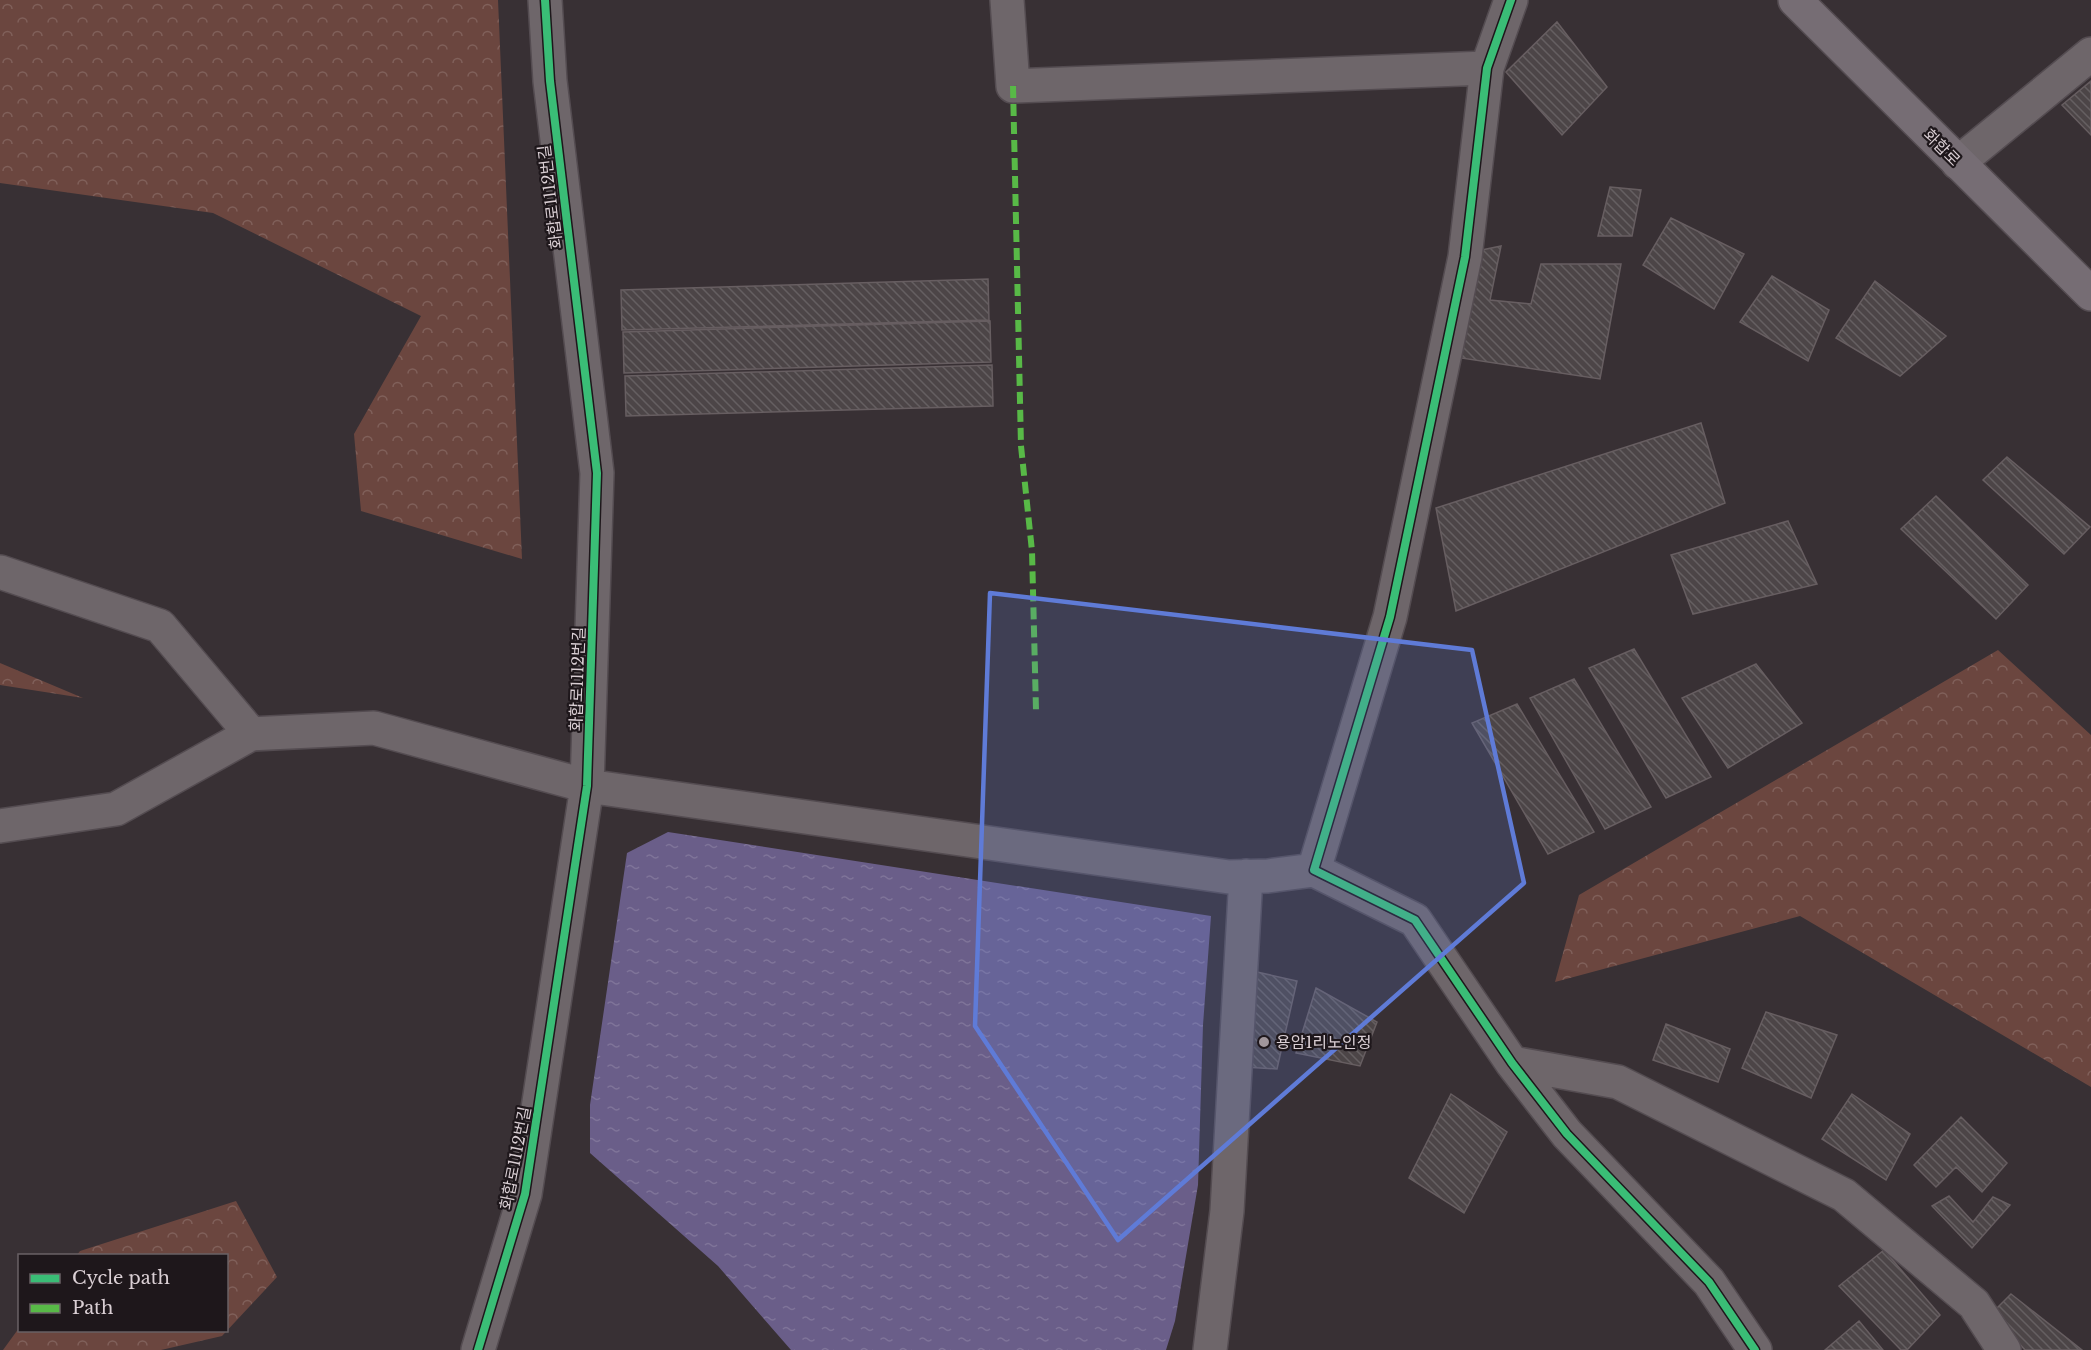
<svg xmlns="http://www.w3.org/2000/svg" width="2091" height="1350" font-family="'Libre Baskerville','Noto Sans KR',serif">
<defs>
<pattern id="forest-crowns" width="20" height="18" patternUnits="userSpaceOnUse" patternTransform="scale(1.5)"><rect width="20" height="18" fill="#6b463f"/><path d="M2 6a3 3 0 1 1 6 0M12 15a3 3 0 1 1 6 0" fill="none" stroke="#80605a"/></pattern>
<pattern id="water-ripples" width="26" height="14" patternUnits="userSpaceOnUse" patternTransform="scale(1.5)"><rect width="26" height="14" fill="#6a5e89"/><path d="M2 4q2-2 4 0t4 0M15 11q2-2 4 0t4 0" fill="none" stroke="#7f7499"/></pattern>
<pattern id="building-back-hatch" width="6" height="6" patternUnits="userSpaceOnUse" patternTransform="scale(1.5)"><rect width="6" height="6" fill="#4c4547"/><path d="M-1 5l2 2M0 0l6 6M5-1l2 2" fill="none" stroke="#655f61"/></pattern>
</defs>
<rect width="100%" height="100%" fill="#383034"/>
<path fill="url(#forest-crowns)" d="M0 0H498L522 559 361 511 354 434 421 316 213 213 0 183Z
M1998 650 2091 735V1087L1800 916 1555 982 1579 895Z
M0 663 83 698 0 685Z
M236 1201 277 1277 222 1336 161 1350H3L19 1328 20 1330H226V1256L77 1255 80 1251Z"/>
<path fill="url(#water-ripples)" d="M668 832 1211 916 1203 1025 1198 1185 1175 1321 1166 1350H791L718 1266 590 1153V1105L627 853Z"/>
<path fill="url(#building-back-hatch)" stroke="#675e61" stroke-width="1.5" d="M1557 22 1607 87 1562 135 1506 72Z
M2091 81V135L2062 105Z
M1610 187 1641 190 1632 236H1598Z
M1671 218 1744 254 1714 309 1643 265Z
M1501 246 1490 300 1531 304 1541 264H1621L1600 379 1461 358 1482 250Z
M1772 276 1829 310 1808 361 1740 322Z
M988 279 989 320 622 330 621 290Z
M1875 281 1946 336 1900 376 1836 338Z
M990 321 991 362 624 373 623 332Z
M992 365 993 406 626 416 625 376Z
M1701 423 1725 503 1456 611 1436 508Z
M2007 457 2090 527 2064 554 1983 480Z
M1936 496 2028 585 1996 619 1901 529Z
M1788 521 1817 584 1693 614 1671 555Z
M1634 649 1711 777 1666 798 1589 668Z
M1756 664 1802 723 1728 768 1682 698Z
M1574 679 1651 807 1605 829 1530 698Z
M1517 704 1594 832 1548 854 1472 723Z
M1257 972 1297 981 1277 1069 1245 1067Z
M1316 988 1377 1022 1360 1066 1296 1053Z
M1766 1012 1837 1035 1811 1098 1742 1068Z
M1666 1024 1730 1049 1718 1082 1653 1060Z
M1451 1094 1507 1132 1464 1213 1409 1178Z
M1852 1094 1910 1134 1886 1180 1822 1139Z
M1961 1117 2007 1163 1982 1192 1956 1167 1936 1187 1914 1165Z
M1949 1196 1973 1222 1993 1197 2010 1205 1972 1248 1932 1206Z
M1884 1250 1940 1315 1907 1350H1901L1839 1286Z
M2011 1294 2082 1350H2025L1992 1313Z
M1859 1321 1883 1350H1825Z"/>
<g fill="none" stroke-linecap="round" stroke-linejoin="round">
<defs>
<path id="minor" d="M1007 0 1013 86 1487 68
M1511 0 1487 68 1465 257 1390 617 1314 870 1415 920 1512 1063 1567 1134 1709 1282 1755 1350
M1958 163 2091 54
M0 572 160 626 251 734
M0 826 116 809 251 734 374 728 587 786 1229 877 1268 876 1314 870
M1512 1063 1618 1082 1844 1195 1974 1304 2004 1350
M478 1350 525 1194 587 786 597 473 550 81 545 0
M1210 1350 1227 1211 1246 876"/>
<path id="major" d="M1795 0 2091 294"/>
</defs>
<use href="#minor" stroke="#544c51" stroke-width="36"/>
<use href="#major" stroke="#544c51" stroke-width="36"/>
<use href="#minor" stroke="#6e666a" stroke-width="33"/>
<use href="#major" stroke="#766d74" stroke-width="33"/>
<path stroke="#58b947" stroke-width="6" stroke-dasharray="12 6" stroke-linecap="butt" d="M1013 86 1021 446 1032 551 1036 710"/>
<defs>
<path id="cycleway" d="M1511 0 1487 68 1465 257 1390 617 1314 870 1415 920 1512 1063 1567 1134 1709 1282 1755 1350
M478 1350 525 1194 587 786 597 473 550 81 545 0"/>
</defs>
<use href="#cycleway" stroke="#1e171b" stroke-width="11"/>
<use href="#cycleway" stroke="#3abd76" stroke-width="8"/>
</g>
<path fill="#5f7bd7" fill-opacity="0.2" stroke="#5f7bd7" stroke-width="4.5" stroke-linejoin="round" d="M990 593 1472 650 1524 883 1118 1240 975 1026Z"/>
<circle fill="#a1979c" stroke="#1e171b" stroke-width="2" cx="1264" cy="1042" r="6"/>
<g text-anchor="middle" stroke-width="4.5" stroke-linejoin="round" paint-order="stroke">
<g font-size="16" fill="#dacfd4" stroke="#1e171b">
<text transform="translate(1942 147) rotate(45)" y="6">화합로</text>
<text transform="translate(550 197) rotate(-97)" y="6">화합로1112번길</text>
<text transform="translate(577 679) rotate(-88)" y="6">화합로1112번길</text>
<text transform="translate(515 1158) rotate(-79)" y="6">화합로1112번길</text>
</g>
<g font-size="16" fill="#dacfd4" stroke="#1e171b" text-anchor="start">
<text x="1276" y="1048">용암1리노인정</text>
</g>
</g>
<rect x="18" y="1254" width="210" height="78" fill="#1e171b" stroke="#696165" stroke-width="1.5"/>
<rect x="30" y="1274" width="30" height="9" fill="#3abd76" stroke="#696165" stroke-width="1.5"/>
<text x="72" y="1284" font-size="18" fill="#dacfd4">Cycle path</text>
<rect x="30" y="1304" width="30" height="9" fill="#58b947" stroke="#696165" stroke-width="1.5"/>
<text x="72" y="1314" font-size="18" fill="#dacfd4">Path</text>
</svg>
